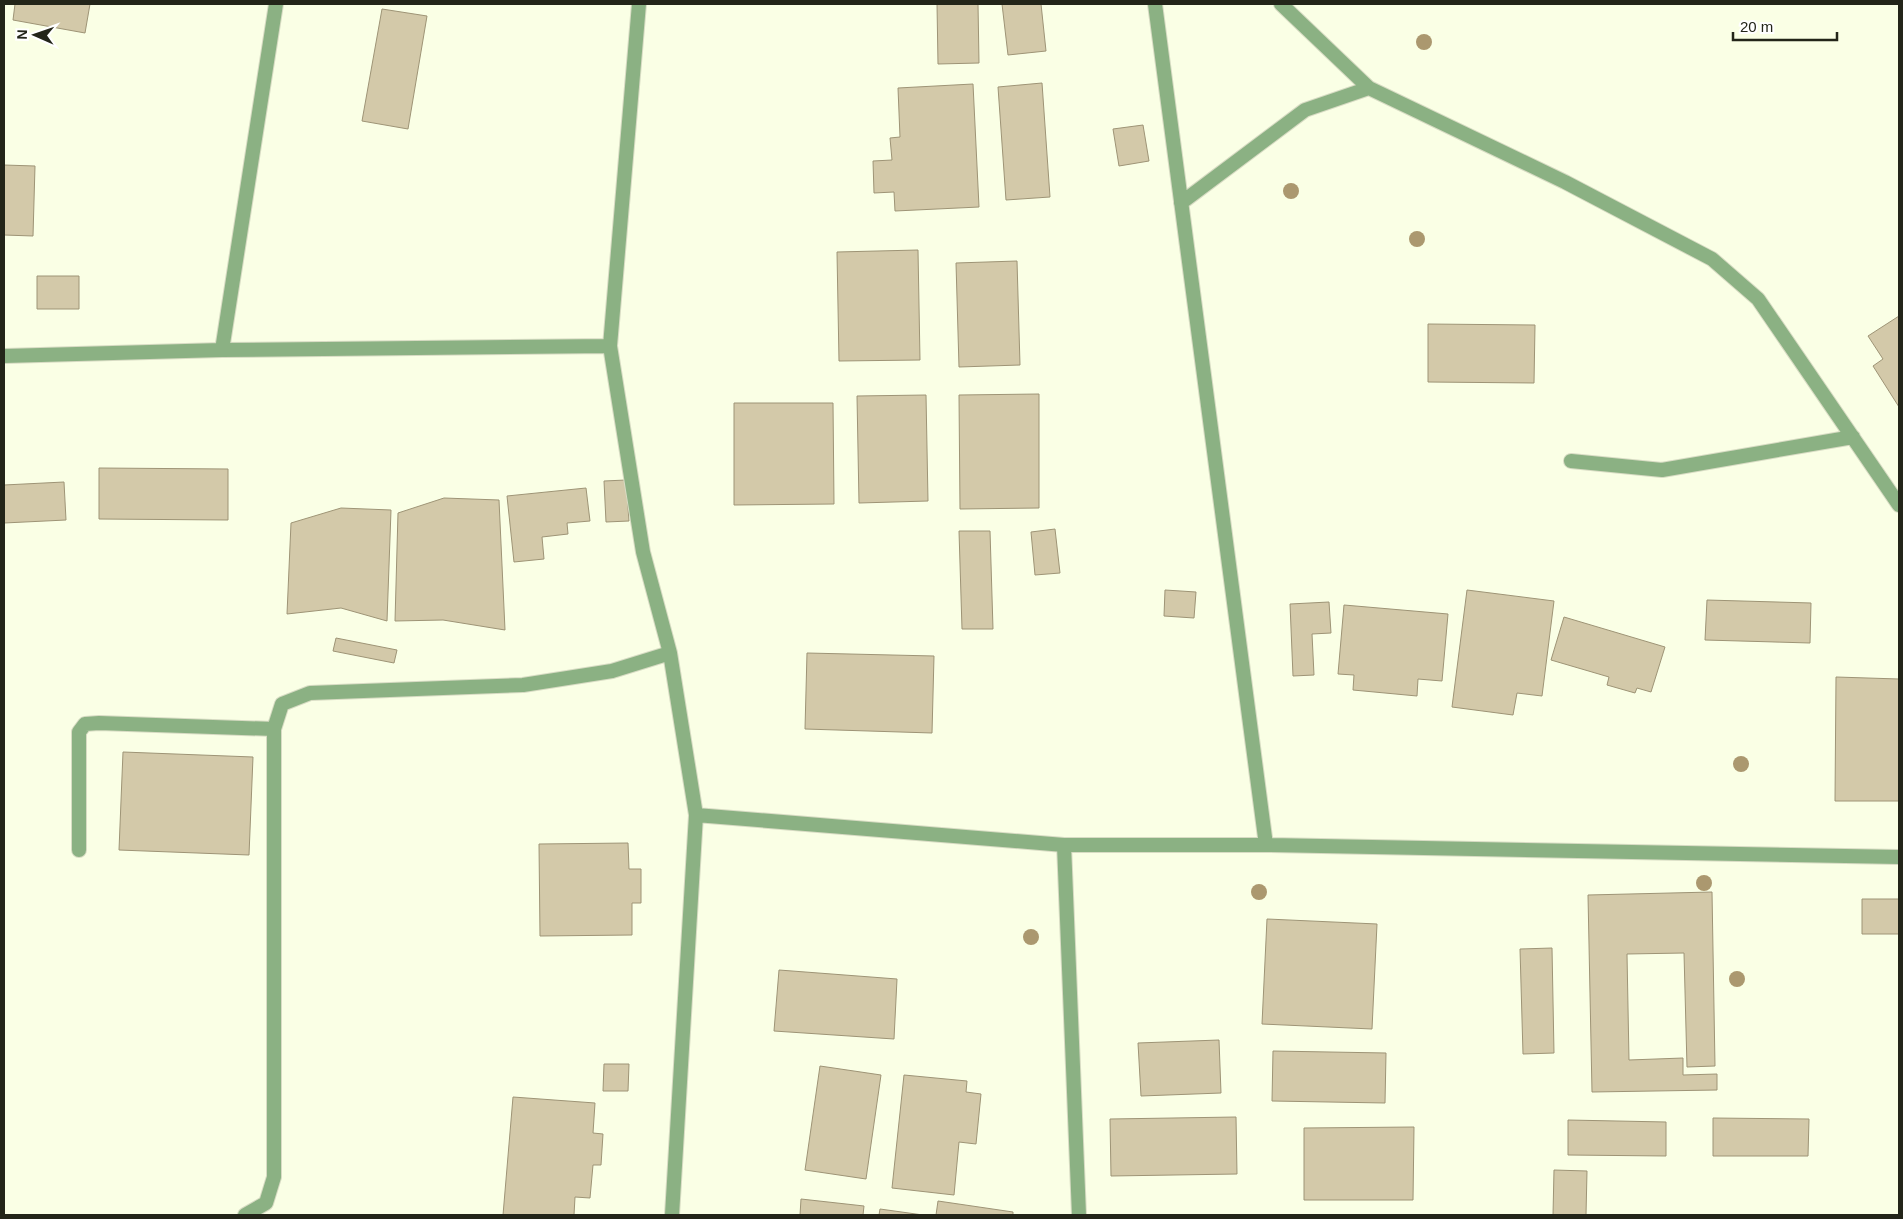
<svg xmlns="http://www.w3.org/2000/svg" width="1903" height="1219" font-family="Arial,sans-serif">
<rect width="100%" height="100%" fill="#faffe5"/>
<path fill="#d3c9a9" stroke="#9e9476" d="M15 4H90L85 33 13 20Z
M937 4H978L979 63 938 64Z
M1002 4H1041L1046 51 1008 55Z
M382 9 427 16 408 129 362 121Z
M1042 83 1050 197 1006 200 998 87Z
M973 84 979 207 895 211 894 192 874 193 873 161 892 160 890 138 900 137 898 88Z
M1143 125 1149 161 1119 166 1113 129Z
M4 165 35 166 33 236 4 235Z
M918 250 920 360 839 361 837 252Z
M1017 261 1020 365 959 367 956 263Z
M37 276H79V309H37Z
M1899 316V407L1873 366 1883 359 1868 336Z
M1428 324 1535 325 1534 383 1428 382Z
M1039 394V508L960 509 959 395Z
M926 395 928 501 859 503 857 396Z
M734 403H833L834 504 734 505Z
M99 468 228 469V520L99 519Z
M626 480 629 521 606 522 604 481Z
M64 482 66 520 4 523V485Z
M586 488 590 521 567 523 568 534 542 537 544 559 514 562 507 496Z
M444 498 499 500 505 630 443 620 395 621 398 513Z
M341 508 391 510 387 621 341 608 287 614 291 523Z
M1055 529 1060 573 1035 575 1031 532Z
M959 531H990L993 629H962Z
M1165 590 1196 592 1194 618 1164 616Z
M1467 590 1554 601 1542 696 1517 693 1513 715 1452 707Z
M1707 600 1811 603 1810 643 1705 640Z
M1329 602 1331 633 1312 634 1314 675 1293 676 1290 604Z
M1344 605 1448 614 1442 681 1418 679 1417 696 1353 690 1354 675 1338 674Z
M1564 617 1665 647 1651 692 1637 688 1635 693 1607 685 1609 677 1551 660Z
M336 638 397 650 394 663 333 651Z
M807 653 934 656 932 733 805 729Z
M1836 677 1899 679V801H1835Z
M123 752 253 757 249 855 119 850Z
M628 843 629 869H641V903H632V935L540 936 539 844Z
M1712 892 1715 1066 1687 1067 1684 953 1627 954 1629 1060 1683 1058V1075L1717 1074V1090L1592 1092 1588 895Z
M1862 899H1899V934H1862Z
M1267 919 1377 924 1372 1029 1262 1024Z
M1552 948 1554 1053 1523 1054 1520 949Z
M779 970 897 979 894 1039 774 1031Z
M1219 1040 1221 1093 1141 1096 1138 1043Z
M1273 1051 1386 1053 1385 1103 1272 1101Z
M604 1064H629L628 1091H603Z
M820 1066 881 1075 866 1179 805 1170Z
M904 1075 967 1081 966 1092 981 1094 976 1144 959 1142 954 1195 892 1188Z
M513 1097 595 1103 593 1133 603 1134 601 1165H593L590 1198 575 1197 574 1215H503Z
M1236 1117 1237 1174 1111 1176 1110 1119Z
M1713 1118 1809 1119 1808 1156H1713Z
M1568 1120 1666 1122V1156L1568 1155Z
M1414 1127 1413 1200H1304V1128Z
M1554 1170 1587 1171 1586 1215H1553Z
M801 1199 864 1206 863 1215H800Z
M938 1201 1013 1212V1215H936Z
M880 1209 923 1215H879Z"/>
<g fill="none" stroke-linecap="round" stroke-linejoin="round">
<defs>
<path id="minor" d="M639 4 610 346 643 552 670 653 696 815 672 1215
M1155 4 1266 845
M1281 4 1369 88
M1181 203 1305 110 1369 88 1565 182 1712 259 1758 299 1899 505
M222 350 276 4
M4 356 222 350 610 346
M1571 461 1662 470 1853 437
M696 815 1064 845H1266L1899 857
M1064 845 1079 1215
M79 850V732L85 724 99 723 274 729
M245 1215 266 1203 274 1177V729L282 704 310 693 523 685 612 671 670 653"/>
</defs>
<use href="#minor" stroke="#d8dcc4" stroke-width="16"/>
<use href="#minor" stroke="#8bb183" stroke-width="14"/>
</g>
<g fill="#ab986f">
<circle cx="1424" cy="42" r="8"/>
<circle cx="1291" cy="191" r="8"/>
<circle cx="1417" cy="239" r="8"/>
<circle cx="1741" cy="764" r="8"/>
<circle cx="1704" cy="883" r="8"/>
<circle cx="1259" cy="892" r="8"/>
<circle cx="1031" cy="937" r="8"/>
<circle cx="1737" cy="979" r="8"/>
</g>
<rect width="1903" height="1219" fill="none" stroke="#232519" stroke-width="10"/>
<g transform="translate(35 35) rotate(272)" stroke="#ffffff" stroke-width="4" paint-order="stroke">
<path d="M0-4L9 19L0 12L-9 19Z" fill="#232519"/>
<text y="-8" font-size="14" font-weight="bold" text-anchor="middle" fill="#232519">N</text>
</g>
<path d="M1733 32v8h104v-8" fill="none" stroke="#232519" stroke-width="2.5"/>
<text x="1740" y="32" font-size="15" fill="#232519" stroke="#ffffff" stroke-width="4" paint-order="stroke">20 m</text>
</svg>
